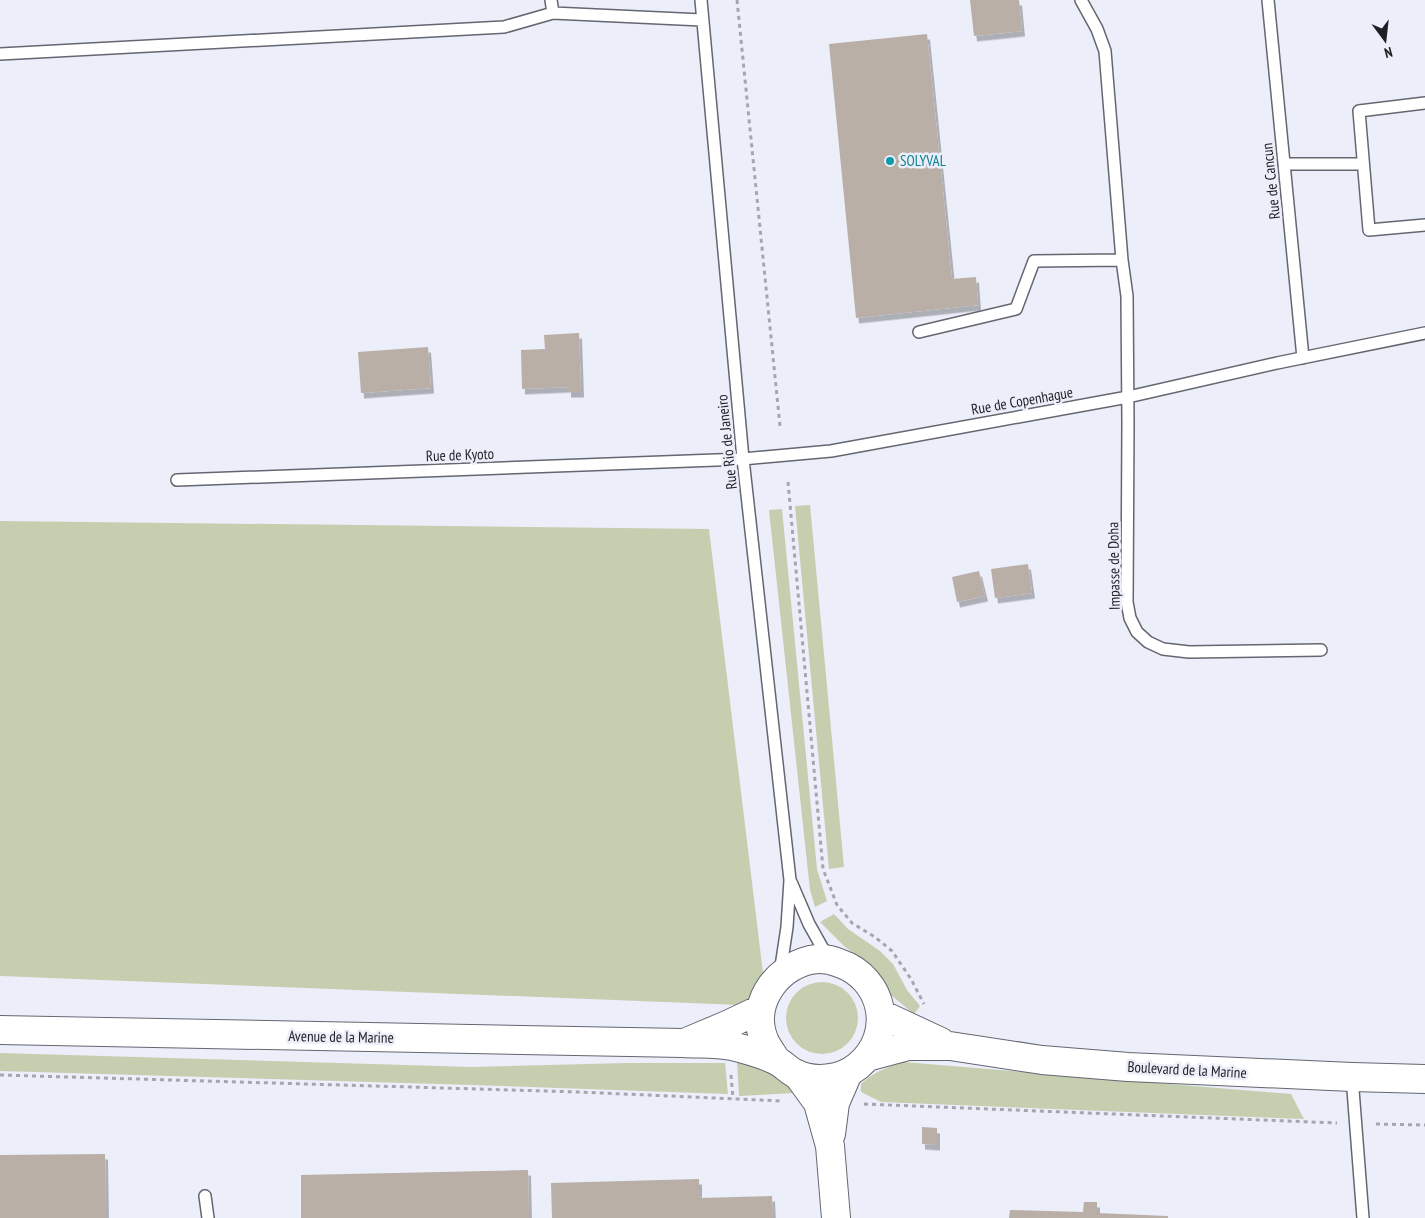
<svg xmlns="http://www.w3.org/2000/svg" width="1425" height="1218" font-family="'PT Sans Narrow',sans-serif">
<defs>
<filter id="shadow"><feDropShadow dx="3" dy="5.5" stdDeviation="0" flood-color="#0004"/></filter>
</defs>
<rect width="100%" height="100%" fill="#eceefa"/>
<path fill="#c6ceb0" d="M810 505 844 867 829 869 795 506Z
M782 509 817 869 827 901 815 907 810 890 769 510Z
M0 521 709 529 767 1006 0 976Z
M834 914 848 929 880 951 893 964 907 990 920 1006 914 1014 892 996 877 974 860 958 844 946 820 922Z
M786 1018a36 36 0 1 1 72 0a36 36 0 1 1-72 0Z
M0 1053 472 1067 626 1063H725L728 1094 472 1085 0 1071Z
M737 1062 753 1064 791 1087 794 1093 739 1096Z
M904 1062 1291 1094 1304 1119 881 1102 861 1092V1084C873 1072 888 1067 904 1062Z"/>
<path fill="#b9afa7" filter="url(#shadow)" d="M970 0H1019L1022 31 974 36Z
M927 34 952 279 976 277 978 305 856 318 829 44Z
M579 333 581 392H568V387L522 389 521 350 545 349 544 335Z
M428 347 431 388 361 393 358 352Z
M1028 564 1032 593 995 598 991 569Z
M979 571 985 596 957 602 952 577Z
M922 1127 937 1128V1145L922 1144Z
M105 1154 106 1218H0V1155Z
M528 1170 529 1218H301V1175Z
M699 1179V1198L772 1196 773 1218H552L551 1183Z
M1084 1202H1097V1213L1168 1216V1218H1009L1010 1210 1083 1212Z"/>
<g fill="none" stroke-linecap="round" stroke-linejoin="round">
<defs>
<path id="service" d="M551 0 553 13
M701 0 743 459 790 880 787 927 780 973
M1081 0 1097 29 1105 51 1122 260
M1268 0 1303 358
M0 54 504 27 553 13 702 20
M1425 103 1359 111 1369 230 1425 225
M1284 164H1363
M919 332 1016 309 1034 261 1122 260 1127 296 1128 424 1127 602 1130 618 1137 632 1148 642 1163 649 1189 652 1321 650
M177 480 743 459 831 451 1128 397 1277 363 1425 333
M791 882 809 924 828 958
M1352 1077 1363 1218
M205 1196 208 1218"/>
<path id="tertiary" d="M797 1074 818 1103 823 1121 830 1146 836 1218
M831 1134 835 1103 848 1073"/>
<path id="secondary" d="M881 1014 941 1042
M0 1030 683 1043C699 1044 716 1043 732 1046 744 1049 764 1055 775 1060 782 1063 787 1069 794 1073 814 1083 841 1080 858 1066 896 1035 884 978 839 963 830 959 820 958 810 960 774 969 749 1006 765 1042 768 1048 773 1055 777 1061
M689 1041 727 1025 761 1009
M867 1057 908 1046H950L1042 1060 1128 1067 1352 1077 1425 1079"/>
</defs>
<use href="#service" stroke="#646670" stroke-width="14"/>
<use href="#tertiary" stroke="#646670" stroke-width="30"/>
<use href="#secondary" stroke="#646670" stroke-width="30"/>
<path stroke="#a4a6af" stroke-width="3" stroke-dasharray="4 4" stroke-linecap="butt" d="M737 0 780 426
M788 482 823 869 837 905 852 923 875 937 892 951 911 979 924 1004
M0 1075 579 1092 782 1101
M731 1075 733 1099
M864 1104 1337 1123
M1376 1124 1425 1125"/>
<use href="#service" stroke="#fff" stroke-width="11"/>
<use href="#tertiary" stroke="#fff" stroke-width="28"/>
<use href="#secondary" stroke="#fff" stroke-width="28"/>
</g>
<circle fill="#0f9aa8" stroke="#eceefa" stroke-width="2" cx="890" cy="161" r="5"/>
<g text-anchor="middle" stroke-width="5" stroke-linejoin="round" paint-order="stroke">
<g font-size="15" fill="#0d838f" stroke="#eceefa" text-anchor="start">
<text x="900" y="166">SOLYVAL</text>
</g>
<g font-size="15" fill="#1e1f23" stroke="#eceefa">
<text transform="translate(1271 181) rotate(-96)" y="5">Rue de Cancun</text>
<text transform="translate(1022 401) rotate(-10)" y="5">Rue de Copenhague</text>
<text transform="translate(727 442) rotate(-96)" y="5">Rue Rio de Janeiro</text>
<text transform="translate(460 455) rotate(-2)" y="5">Rue de Kyoto</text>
<text transform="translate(1114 566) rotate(-91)" y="5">Impasse de Doha</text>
<text transform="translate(341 1037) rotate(1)" y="5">Avenue de la Marine</text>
<text transform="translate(1187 1070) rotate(3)" y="5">Boulevard de la Marine</text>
</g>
</g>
<g transform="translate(1385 40) rotate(165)" stroke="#eceefa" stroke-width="4" paint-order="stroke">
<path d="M0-4L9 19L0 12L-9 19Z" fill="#1e1f23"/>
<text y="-8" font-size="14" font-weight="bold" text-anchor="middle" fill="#1e1f23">N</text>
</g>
</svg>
